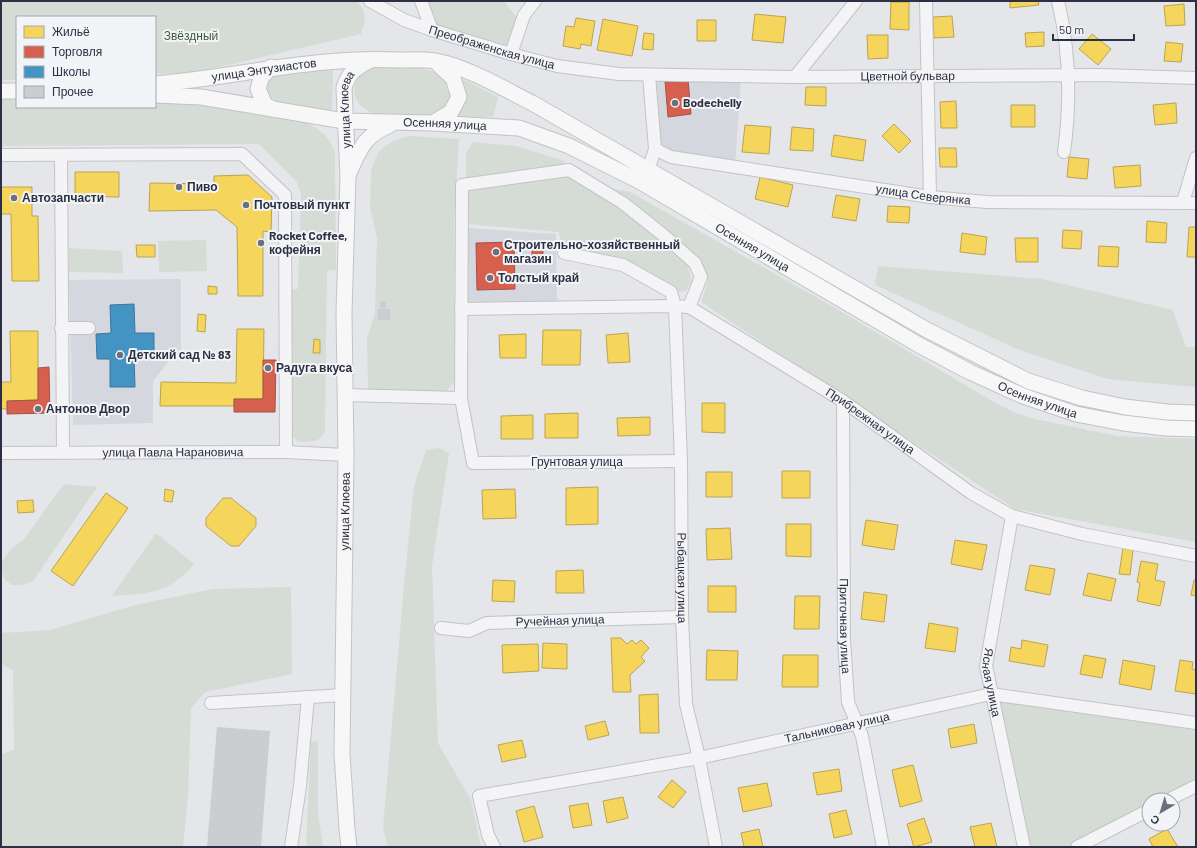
<svg xmlns="http://www.w3.org/2000/svg" width="1197" height="848" font-family="Barlow,sans-serif">
<rect width="100%" height="100%" fill="#e5e6e9"/>
<path fill="#d5d7de" d="M654 78 741 80 735 164 660 148Z
M468 228 556 234 557 303H468Z
M181 279V350H170L169 361 153 381V423L73 425 69 280Z"/>
<path fill="#d4dcd5" d="M1 1H356C368 11 365 21 361 34L198 72 155 74V17H17V80H1Z
M429 1H504L517 18 508 46 470 38 432 26Z
M333 66 332 111 277 102 269 97 266 90 268 82 274 75Z
M380 66C407 68 460 62 449 104 445 107 439 113 434 115 428 117 384 115 376 114 372 113 368 111 365 109 343 93 358 68 380 66Z
M462 79 498 97 493 117H457C465 105 468 93 462 79Z
M1 97H17V107H155V102C191 104 226 107 262 113 282 116 304 118 320 131 328 136 332 145 335 153L336 270 327 271 325 431C320 444 310 441 298 442L291 434 289 289H298L301 195 297 182 259 144 1 146Z
M409 136 459 139 454 222V381L444 394 368 390 367 338 375 313 377 238 370 207 371 171 378 153 384 147 395 140Z
M473 142 516 146 565 161V165L466 178V154Z
M566 176 631 216 687 264 692 280 686 291 679 292 622 259 561 246 559 232 465 224 464 189Z
M613 189 630 192 830 305 994 402 1015 413 1035 419 1117 436 1196 439V542L1015 509 701 302 708 281 699 264 688 249Z
M206 240 207 271 159 272 158 241Z
M69 248 122 251 123 273 69 272Z
M878 266 1042 279 1173 310 1186 347H1196V387L1108 379 1022 351 875 285Z
M439 448 449 453 432 566 438 743 471 800 481 847H388L383 828 404 585 414 486 426 450Z
M64 484 97 487 33 581 22 585H12L4 579 2 569 3 560 10 550 24 539Z
M156 533 194 564C168 595 148 593 112 596Z
M291 587 292 674 205 692 191 708 188 796 183 847H1V755L14 749 13 670 1 664V633L50 630 135 605 213 589Z
M996 698 1196 728V781L1159 800H1149V805L1068 847H1029Z
M318 741V812L323 847H306L311 743Z"/>
<path fill="#f6d55c" stroke="#b9a454" d="M1010 1H1038L1039 5 1010 8Z
M891 2H909V30L890 29Z
M1184 4 1185 25 1166 26 1164 6Z
M755 14 786 17 783 43 752 40Z
M952 16 954 37 934 38 933 17Z
M576 18 595 21 591 46 581 44 580 49 563 46 566 26 574 27Z
M603 19 638 26 632 56 597 50Z
M697 20H716V41H697Z
M1044 32V46L1026 47 1025 33Z
M644 33 654 34 653 50 642 49Z
M1092 34 1111 49 1098 65 1079 49Z
M867 35H888V58L868 59Z
M1166 42 1183 44 1181 62 1164 61Z
M806 87H826V106L805 105Z
M956 101 957 128H941L940 102Z
M1176 103 1177 123 1155 125 1153 105Z
M1011 105H1035V127H1011Z
M894 124 911 141 899 153 882 136Z
M745 125 771 127 769 154 742 152Z
M792 127 814 129 813 151 790 150Z
M834 135 866 140 863 161 831 156Z
M939 148H956L957 167H940Z
M1069 157 1089 159 1087 179 1067 177Z
M1140 165 1141 186 1115 188 1113 167Z
M75 172H119V197L75 196Z
M248 175 272 197 271 232 263 231V296H238L237 227 216 210 149 211 150 183 214 184V176Z
M760 177 793 185 788 207 755 199Z
M1 187H32V216H38L39 281H12L11 214H1Z
M836 195 860 199 856 221 832 217Z
M888 206 910 207 909 223 887 222Z
M1147 221 1167 223 1166 243 1146 242Z
M1189 227H1196V257H1187Z
M1063 230 1082 231 1081 249 1062 248Z
M962 233 987 237 985 255 960 252Z
M1015 238H1038V262H1016Z
M136 245H155V257H137Z
M1099 246 1119 247 1118 267 1098 266Z
M208 286 217 287V294H208Z
M198 314 206 315 205 332 197 331Z
M237 329H264L263 399H234V406H160L161 382 236 383Z
M543 330H581L580 365H542Z
M10 331H38V400L7 401V409H1V382H11Z
M628 333 630 362 608 363 606 335Z
M526 334V358H500L499 335Z
M314 339 320 340V353H313Z
M702 403H725V433L702 432Z
M578 413V438H545V414Z
M533 415V439H501V416Z
M650 417V435L618 436 617 418Z
M782 471H810V498H782Z
M706 472H732V497H706Z
M598 487V524L566 525V488Z
M165 489 174 491 172 502 164 501Z
M515 489 516 518 483 519 482 490Z
M106 493 128 508 73 586 51 571Z
M223 498H231L256 518V526L239 546H231L206 526V518Z
M33 500 34 512 18 513 17 501Z
M866 520 898 525 894 550 862 545Z
M786 524H811V557L786 556Z
M730 528 732 559 707 560 706 529Z
M955 540 987 545 982 570 951 564Z
M1123 548 1133 550 1130 575 1119 574Z
M1141 561 1158 564 1155 580 1165 582 1160 606 1137 601 1140 583 1137 582Z
M1030 565 1055 569 1050 595 1025 590Z
M583 570 584 593H556V571Z
M1088 573 1116 579 1111 601 1083 595Z
M493 580 515 581 514 602 492 601Z
M1194 580H1196V596L1191 595Z
M708 586H736V612H708Z
M864 592 887 595 884 622 861 619Z
M795 596H820L819 629H794Z
M929 623 958 628 955 652 925 648Z
M611 638H621L627 644 632 640 636 644 641 640 649 648 641 657 645 661 630 675 631 692H613Z
M1022 640 1048 645 1044 667 1009 661 1011 647 1021 649Z
M543 643 567 644V669L542 668Z
M538 644 539 671 503 673 502 645Z
M707 650 738 651 737 680H706Z
M783 655H818V687H782Z
M1084 655 1106 659 1102 678 1080 674Z
M1123 660 1155 666 1151 690 1119 684Z
M1180 660 1193 662 1192 669 1196 670V694L1175 691Z
M658 694 659 733H640L639 695Z
M605 721 609 735 588 740 585 726Z
M974 724 977 743 951 748 948 729Z
M522 740 526 757 502 762 498 745Z
M913 765 922 801 900 807 892 770Z
M839 769 842 791 817 795 813 773Z
M672 780 686 792 673 808 658 797Z
M767 783 772 806 743 812 738 788Z
M623 797 628 818 607 823 603 801Z
M588 803 592 825 573 828 569 806Z
M534 806 543 837 524 842 516 811Z
M846 810 852 834 834 838 829 814Z
M924 818 932 842 914 847 907 824Z
M991 823 997 847H975L970 827Z
M759 829 763 847H744L741 833Z
M1167 829 1178 847H1153L1149 839Z"/>
<path fill="#d6604d" stroke="#a3524a" d="M688 79 691 114 668 117 665 81Z
M514 242 515 289 477 290 476 243Z
M532 244H543V261H532Z
M263 360H276L275 412H234V399H263Z
M49 367 50 413 7 414V401L38 400V368Z"/>
<path fill="#4393c3" stroke="#3c759c" d="M134 304 135 333H154V356H134L135 387H110V359H97L96 334 111 333 110 305Z"/>
<path fill="#cccdd1" d="M380 301 386 302V308H380Z
M378 309H390V320H378Z
M217 727 270 731 261 847H207Z"/>
<g fill="none" stroke-linecap="round" stroke-linejoin="round">
<defs>
<g id="minor">
<path id="s1" d="M370 1 404 20 432 30 511 54 557 66 619 74 795 77 1101 75 1196 78"/>
<path d="M421 1 432 30"/>
<path d="M926 1 930 197"/>
<path d="M1058 1C1070 52 1071 101 1064 152"/>
<path d="M511 54 524 15 535 1"/>
<path d="M795 77 856 1"/>
<path id="s2" d="M655 149 671 157 930 197 987 202 1196 203"/>
<path d="M1 155 242 154 285 195 286 452"/>
<path d="M61 155 63 452"/>
<path d="M648 171 655 149 649 75"/>
<path d="M1183 202 1196 158"/>
<path id="s3" d="M564 253 623 265 671 292 675 306 689 307 843 401 971 493 1012 516 1082 534 1196 556"/>
<path id="s4" d="M461 309 675 306 681 461 682 617 686 704 699 758 716 847"/>
<path d="M61 328H89"/>
<path d="M344 395 461 398"/>
<path id="s5" d="M843 401 844 640 848 702 862 736 883 847"/>
<path id="s6" d="M1 453 286 452 346 455"/>
<path d="M681 461 473 463 461 398 462 185 569 170 623 203 662 234 695 263 701 277 689 307"/>
<path id="s7" d="M1012 516 986 666 1024 847"/>
<path id="s8" d="M441 628 469 631 487 623 682 617"/>
<path d="M211 703 343 695"/>
<path d="M1168 800 1196 786"/>
<path d="M291 847 300 786 308 697"/>
<path id="s9" d="M494 847 488 835 479 796 699 758 991 694 1196 723"/>
<path d="M1077 847 1149 810"/>
</g>
<g id="major">
<path d="M271 67 261 78 258 89 265 105 273 109"/>
<path id="s10" d="M155 84C237 77 316 56 398 60 410 60 423 59 435 61 468 67 504 89 534 104L927 330 1028 381 1082 398 1125 407 1167 412 1196 413"/>
<path d="M1 91H17"/>
<path id="s11" d="M155 95 201 97 344 121 432 123 519 128 569 146 639 181 919 345 970 372 1023 396 1076 414 1123 423 1166 428 1196 429"/>
<path d="M433 123 451 112 459 97 453 78 439 65"/>
<path d="M348 175C360 150 363 136 390 125"/>
<path id="s12" d="M349 847 347 829 342 754 346 455 344 313 348 176 344 88C348 73 357 66 371 60"/>
</g>
</defs>
<use href="#minor" stroke="#c2c3c6" stroke-width="14"/>
<use href="#major" stroke="#c1c3c7" stroke-width="17"/>
<use href="#minor" stroke="#f4f4f6" stroke-width="12"/>
<use href="#major" stroke="#f7f7f8" stroke-width="15"/>
</g>
<g fill="#6c707c" stroke="#f3f4f8" stroke-width="1.5">
<circle cx="675" cy="103" r="4"/>
<circle cx="179" cy="187" r="4"/>
<circle cx="14" cy="198" r="4"/>
<circle cx="246" cy="205" r="4"/>
<circle cx="261" cy="243" r="4"/>
<circle cx="496" cy="252" r="4"/>
<circle cx="490" cy="278" r="4"/>
<circle cx="120" cy="355" r="4"/>
<circle cx="268" cy="368" r="4"/>
<circle cx="38" cy="409" r="4"/>
</g>
<g text-anchor="middle" stroke-width="4" stroke-linejoin="round" paint-order="stroke">
<g font-size="12" fill="#3a5e39" stroke="#f3f4f8">
<text x="191" y="40">Звёздный</text>
</g>
<g font-size="12" fill="#2b3042" stroke="#f3f4f8">
<text dy="4" stroke="none"><textPath href="#s1" startOffset="131">Преображенская улица</textPath></text>
<text dy="4" stroke="none"><textPath href="#s10" startOffset="110">улица Энтузиастов</textPath></text>
<text dy="4" stroke="none"><textPath href="#s1" startOffset="550">Цветной бульвар</textPath></text>
<text dy="4" stroke="none"><textPath href="#s12" startOffset="738">улица Клюева</textPath></text>
<text dy="4" stroke="none"><textPath href="#s11" startOffset="292">Осенняя улица</textPath></text>
<text dy="4" stroke="none"><textPath href="#s2" startOffset="273">улица Северянка</textPath></text>
<text dy="4" stroke="none"><textPath href="#s11" startOffset="629">Осенняя улица</textPath></text>
<text dy="4" stroke="none"><textPath href="#s11" startOffset="953">Осенняя улица</textPath></text>
<text dy="4" stroke="none"><textPath href="#s3" startOffset="358">Прибрежная улица</textPath></text>
<text dy="4" stroke="none"><textPath href="#s6" startOffset="172">улица Павла Нарановича</textPath></text>
<text x="577" y="466">Грунтовая улица</text>
<text dy="4" stroke="none"><textPath href="#s12" startOffset="336">улица Клюева</textPath></text>
<text dy="4" stroke="none"><textPath href="#s4" startOffset="486">Рыбацкая улица</textPath></text>
<text dy="4" stroke="none"><textPath href="#s8" startOffset="121">Ручейная улица</textPath></text>
<text dy="4" stroke="none"><textPath href="#s5" startOffset="225">Приточная улица</textPath></text>
<text dy="4" stroke="none"><textPath href="#s7" startOffset="169">Ясная улица</textPath></text>
<text dy="4" stroke="none"><textPath href="#s9" startOffset="418">Тальниковая улица</textPath></text>
</g>
<g font-size="12" font-weight="bold" fill="#2b3042" stroke="#f3f4f8" text-anchor="start">
<text x="683" y="107">Bodechelly</text>
<text x="187" y="191">Пиво</text>
<text x="22" y="202">Автозапчасти</text>
<text x="254" y="209">Почтовый пункт</text>
<text x="269" y="240">Rocket Coffee,<tspan x="269" dy="14">кофейня</tspan></text>
<text x="504" y="249">Строительно-хозяйственный<tspan x="504" dy="14">магазин</tspan></text>
<text x="498" y="282">Толстый край</text>
<text x="128" y="359">Детский сад № 83</text>
<text x="276" y="372">Радуга вкуса</text>
<text x="46" y="413">Антонов Двор</text>
</g>
</g>
<rect width="1197" height="848" fill="none" stroke="#2b3042" stroke-width="4"/>
<rect x="16" y="16" width="140" height="92" fill="#f3f4f8" stroke="#a3a6af"/>
<rect x="24" y="26" width="20" height="12" fill="#f6d55c" stroke="#a3a6af"/>
<text x="52" y="36" font-size="12" fill="#2b3042">Жильё</text>
<rect x="24" y="46" width="20" height="12" fill="#d6604d" stroke="#a3a6af"/>
<text x="52" y="56" font-size="12" fill="#2b3042">Торговля</text>
<rect x="24" y="66" width="20" height="12" fill="#4393c3" stroke="#a3a6af"/>
<text x="52" y="76" font-size="12" fill="#2b3042">Школы</text>
<rect x="24" y="86" width="20" height="12" fill="#cccdd1" stroke="#a3a6af"/>
<text x="52" y="96" font-size="12" fill="#2b3042">Прочее</text>
<g transform="translate(1161 812) rotate(218)"><circle r="19" fill="#f3f4f8" stroke="#a3a6af"/>
<path d="M0-3L7 15L0 10L-7 15Z" fill="#6c707c"/>
<text y="-6" font-size="11" font-weight="bold" text-anchor="middle" fill="#2b3042">С</text>
</g>
<path d="M1053 34v6h81v-6" fill="none" stroke="#2b3042" stroke-width="2"/>
<text x="1059" y="34" font-size="12" fill="#2b3042" stroke="#f3f4f8" stroke-width="3" paint-order="stroke">50 m</text>
</svg>
